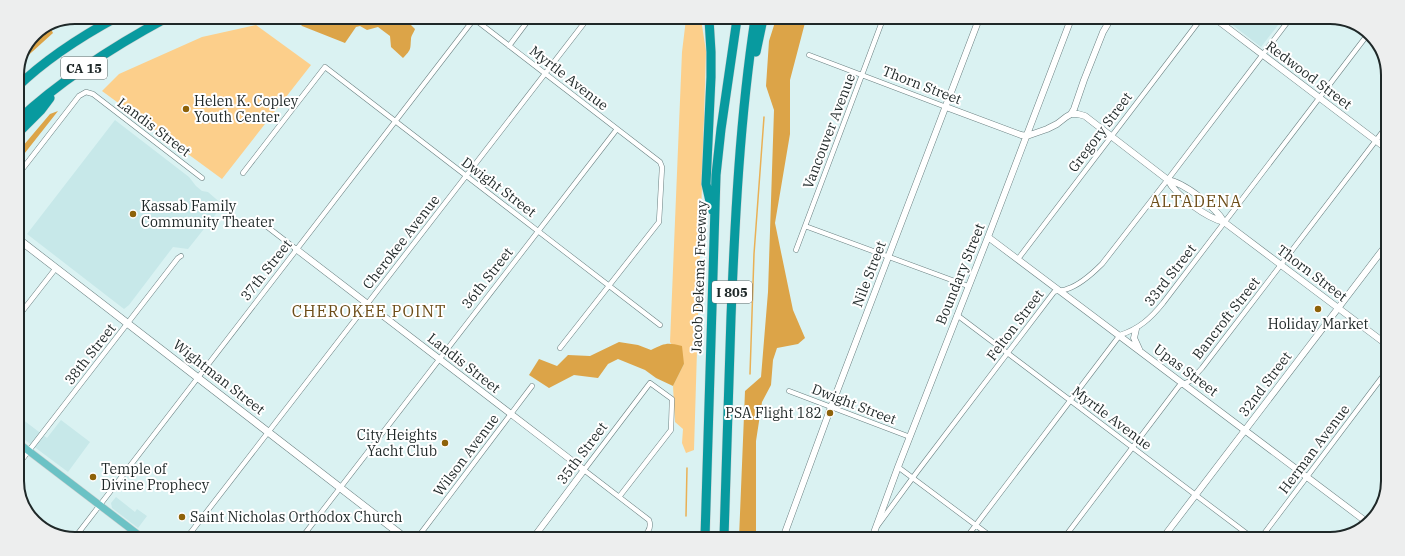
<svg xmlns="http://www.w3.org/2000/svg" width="1405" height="556" font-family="'IBM Plex Serif',serif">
<rect width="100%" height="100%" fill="#daf2f2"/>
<path fill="#c7e8e9" d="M1226 20H1282L1261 47Z
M115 120 189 177 196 186 202 191 208 192 223 205 188 249 173 247 129 305 124 309 27 234Z
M22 419 47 438 61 420 90 442 68 472 17 434V425Z
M116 497 135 512 137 509 147 516 138 528 112 508 111 503Z"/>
<path fill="#fccf8b" d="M686 19H701L706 51 694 450 686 453 682 443 683 429 675 422 673 386 684 364 670 342 682 52Z
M256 25 311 65 222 179 102 91 119 74 202 37Z"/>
<path fill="#dca448" d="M295 18H405L408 22 415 29C414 32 411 36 411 39 410 49 412 49 403 58L391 47 390 36 378 27 367 30 360 26 356 27 345 43 302 26Z
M776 19H806L790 80V134L775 223 793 310 805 338 798 344 777 348 773 360 771 385 762 402 756 441V538H739L745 391 761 377 768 292 774 110 766 86 769 41Z
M50 27 53 33 22 61 34 34Z
M58 111 17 163V153L50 114Z
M619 342 638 345 651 350C665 343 667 342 682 346L684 364 673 386 656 378 645 370 618 359 608 364 598 378 574 375 549 388 529 375 539 359 557 366 568 355 590 356Z"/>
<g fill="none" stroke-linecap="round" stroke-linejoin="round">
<path stroke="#e9b055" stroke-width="1.5" d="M750 374 754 254 764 117
M686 516 687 468"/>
<defs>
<path id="minor" d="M473 18 660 162 662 167 659 222 560 348
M509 46 530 18
M809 55 946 107
M243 173 325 67 660 325
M17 176 79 96 86 92 93 94 202 178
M261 222 296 249
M805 226 968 286
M796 250 883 19
M1018 259 1200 20
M957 315 1254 539
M17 318 56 268
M789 391 910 437
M17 466 178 258 181 256
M898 467 993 538
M619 497 671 430 672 399 650 383 584 470 649 520C652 528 648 533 642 537
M878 525 917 472 1054 292C1059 290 1063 291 1067 289 1080 285 1092 274 1102 264L1172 174 1289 20
M76 536 474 19
M188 536 588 18
M303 536 617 129
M418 537 532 386
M966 538 1120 335C1139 329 1151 318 1163 303L1368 34
M1064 538 1179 386 1190 381 1202 368 1387 126
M1260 539 1386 372"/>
<path id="tertiary" d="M1217 20 1387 149
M946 107 1021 135 1027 136 1047 129 1057 124 1066 117 1071 114 1074 109 1084 80 1103 32 1110 20
M1071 114H1078L1085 116 1168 180C1184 183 1216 207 1224 222
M1168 180C1176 196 1207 218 1224 222L1386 344
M988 237 1368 523
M296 249 584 470 534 537
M1136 329 1134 338 1139 349
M783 538 831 407 979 19
M872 538 898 467 988 237 1071 19
M1162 539 1387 244"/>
<path id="secondary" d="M17 238 404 537"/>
<path id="primary" d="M17 442 140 536"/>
<path id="motorway" d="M709 19 711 52V77L706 184 712 210
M756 52 763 19
M17 87C47 58 80 37 117 17
M17 121C62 79 114 46 168 17
M17 134 41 110 50 98
M705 537 716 175 721 129 737 19
M724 538C726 464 729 390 731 317 735 217 740 117 755 19"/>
</defs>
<use href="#minor" stroke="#6b8182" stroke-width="5.5"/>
<use href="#tertiary" stroke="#6b8182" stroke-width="7"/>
<use href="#secondary" stroke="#6b8182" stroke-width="8"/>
<use href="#primary" stroke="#ced0d0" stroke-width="8"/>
<use href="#motorway" stroke="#ced0d0" stroke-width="10"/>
<use href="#minor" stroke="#fff" stroke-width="4.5"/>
<use href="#tertiary" stroke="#fff" stroke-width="6"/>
<use href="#secondary" stroke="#fff" stroke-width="7"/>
<use href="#primary" stroke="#6bc2c5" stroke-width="7"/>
<use href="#motorway" stroke="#089a9f" stroke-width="9"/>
</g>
<g fill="#8e6209" stroke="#fff" stroke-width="1.5">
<circle cx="186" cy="109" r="4"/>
<circle cx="133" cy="214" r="4"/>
<circle cx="1318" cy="309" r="4"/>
<circle cx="830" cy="413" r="4"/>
<circle cx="445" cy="443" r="4"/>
<circle cx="93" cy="477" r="4"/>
<circle cx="182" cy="517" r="4"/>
</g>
<g text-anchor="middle" stroke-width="4" stroke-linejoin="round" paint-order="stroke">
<g fill="#fff" stroke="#626868" stroke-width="1">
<rect x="61" y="57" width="46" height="22" rx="3"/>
<rect x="712" y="281" width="40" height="22" rx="3"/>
</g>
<g font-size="13" font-weight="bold" fill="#1f2828">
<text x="84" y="73">CA 15</text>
<text x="732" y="297">I 805</text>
</g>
<g font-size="14" fill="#1f2828" stroke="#fff">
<text transform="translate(1309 75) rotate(37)" y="5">Redwood Street</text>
<text transform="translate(569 78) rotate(38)" y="5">Myrtle Avenue</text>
<text transform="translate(922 85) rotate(21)" y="5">Thorn Street</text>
<text transform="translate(154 127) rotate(37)" y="5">Landis Street</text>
<text transform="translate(829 131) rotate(-69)" y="5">Vancouver Avenue</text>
<text transform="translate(1100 132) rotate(-53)" y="5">Gregory Street</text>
<text transform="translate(499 187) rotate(37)" y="5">Dwight Street</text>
<text transform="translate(401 242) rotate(-52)" y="5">Cherokee Avenue</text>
<text transform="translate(266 270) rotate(-52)" y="5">37th Street</text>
<text transform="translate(1312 273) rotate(37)" y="5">Thorn Street</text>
<text transform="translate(869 274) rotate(-69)" y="5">Nile Street</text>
<text transform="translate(960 274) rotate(-68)" y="5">Boundary Street</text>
<text transform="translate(1170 275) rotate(-52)" y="5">33rd Street</text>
<text transform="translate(699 277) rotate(-88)" y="5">Jacob Dekema Freeway</text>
<text transform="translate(487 278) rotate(-52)" y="5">36th Street</text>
<text transform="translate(1226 318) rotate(-52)" y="5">Bancroft Street</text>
<text transform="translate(1015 325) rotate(-53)" y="5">Felton Street</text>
<text transform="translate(90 354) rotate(-52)" y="5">38th Street</text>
<text transform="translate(464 363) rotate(38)" y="5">Landis Street</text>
<text transform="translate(1186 370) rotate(37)" y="5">Upas Street</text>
<text transform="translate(219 377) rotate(38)" y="5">Wightman Street</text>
<text transform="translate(1265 384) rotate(-53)" y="5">32nd Street</text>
<text transform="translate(854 404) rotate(21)" y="5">Dwight Street</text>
<text transform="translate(1112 418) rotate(37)" y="5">Myrtle Avenue</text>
<text transform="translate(1314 449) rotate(-53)" y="5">Herman Avenue</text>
<text transform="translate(582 453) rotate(-53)" y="5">35th Street</text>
<text transform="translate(466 455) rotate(-53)" y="5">Wilson Avenue</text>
</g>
<g font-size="14" fill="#1f2828" stroke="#fff" text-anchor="start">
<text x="194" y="106">Helen K. Copley<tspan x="194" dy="16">Youth Center</tspan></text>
<text x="141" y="211">Kassab Family<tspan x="141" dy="16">Community Theater</tspan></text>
<text x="1318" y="329" text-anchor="middle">Holiday Market</text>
<text x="822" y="418" text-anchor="end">PSA Flight 182</text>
<text x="437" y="440" text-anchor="end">City Heights<tspan x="437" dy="16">Yacht Club</tspan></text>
<text x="101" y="474">Temple of<tspan x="101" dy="16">Divine Prophecy</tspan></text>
<text x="190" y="522">Saint Nicholas Orthodox Church</text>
</g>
<g font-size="16" letter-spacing="1" fill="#6c4d18" stroke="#fff">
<text x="1196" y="207">ALTADENA</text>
<text x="369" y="317">CHEROKEE POINT</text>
</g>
</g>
<path d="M0 0H1405V556H0ZM75 24H1330A51 51 0 0 1 1381 75V481A51 51 0 0 1 1330 532H75A51 51 0 0 1 24 481V75A51 51 0 0 1 75 24Z" fill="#edeeee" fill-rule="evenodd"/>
<path fill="none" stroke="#1f2828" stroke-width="2" d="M75 24H1330A51 51 0 0 1 1381 75V481A51 51 0 0 1 1330 532H75A51 51 0 0 1 24 481V75A51 51 0 0 1 75 24Z"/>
</svg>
